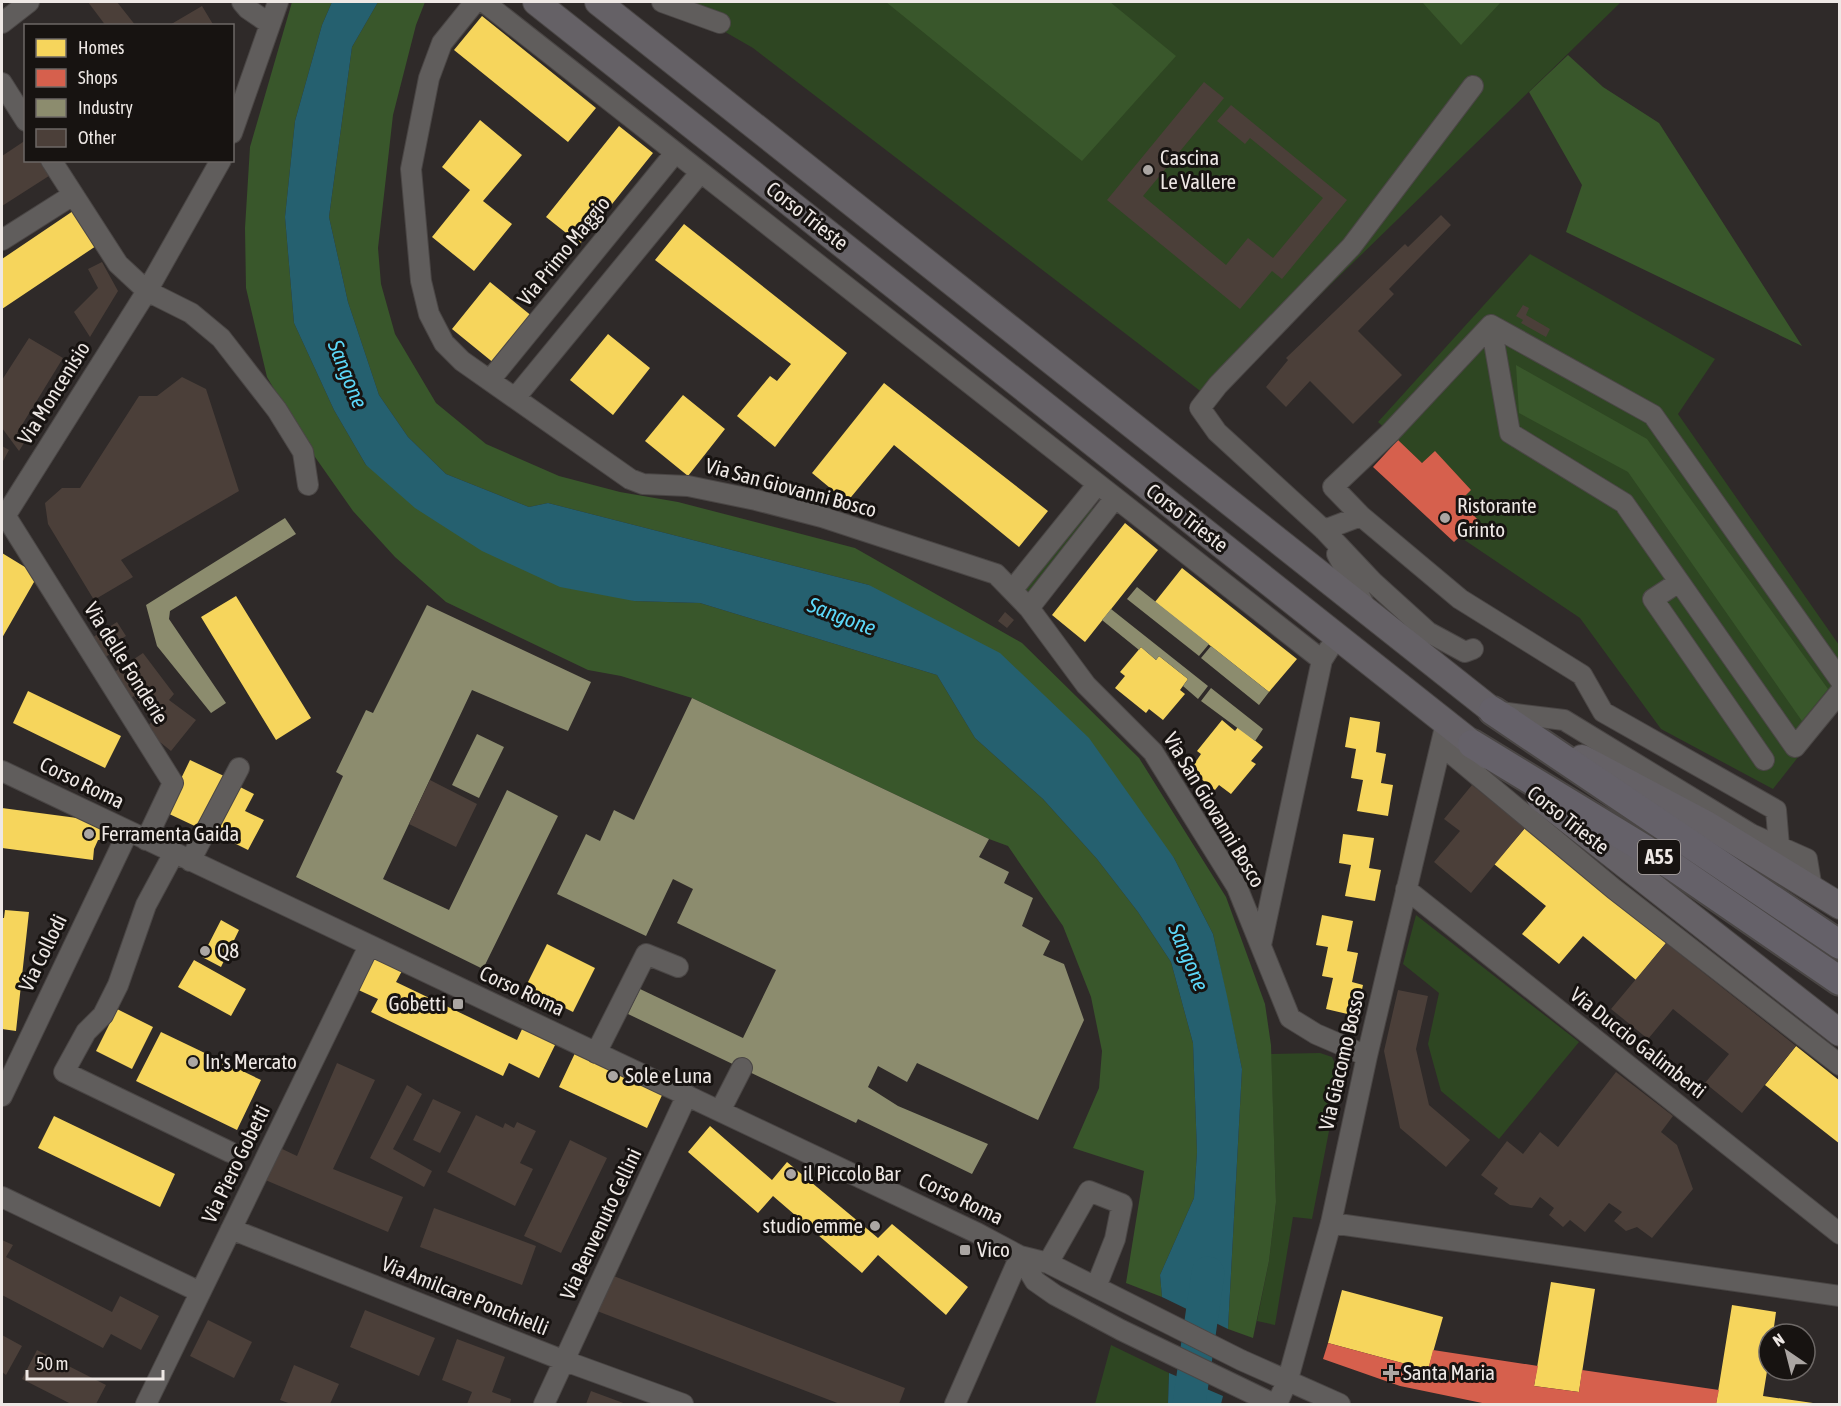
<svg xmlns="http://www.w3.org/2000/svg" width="1841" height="1406" font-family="'Asap Condensed',sans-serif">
<rect width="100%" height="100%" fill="#2f2a29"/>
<path fill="#2e4622" d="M673 2H1621L1212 400 753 48Z
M1530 254 1715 359 1678 414 1839 645V705L1773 789 1661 729 1580 618 1460 537 1478 520 1460 501 1471 490 1435 452 1422 463 1378 422Z
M1089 507 1094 509 1031 593 1026 595 1023 586Z
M1416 915 1579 1042 1499 1139 1441 1091 1428 1044 1439 993 1403 964Z
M1320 1053 1332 1057 1340 1074 1312 1219 1293 1217 1275 1325 1257 1321 1269 1261 1276 1202 1271 1054Z
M1111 1345 1169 1373 1168 1404H1095Z"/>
<path fill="#39572b" d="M292 2H332L322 25 295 121 285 217 294 323 334 410 366 465 634 601 700 603 937 675 975 738 1043 799 1097 859 1138 912 1171 962 1193 1043 1197 1152 1194 1198 1160 1275 1162 1297 1126 1283 1144 1171 1073 1148 1099 1088 1102 1051 1091 997 1063 926 1008 846 989 839 692 698 621 676 588 670 446 602 395 557 353 511 308 447 267 377 246 288 245 228 250 147Z
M378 2H425L416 25 393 115 378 248 381 284 395 334 436 403 486 444 559 476 620 492 678 502 855 548 1022 643 1139 758 1226 897 1265 1004 1271 1045 1276 1202 1269 1261 1253 1338 1228 1329 1242 1069 1213 934 1174 858 869 585 548 503 529 507 446 474 408 437 379 395 348 302 329 217 352 47Z
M886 2H1110L1176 56 1082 161Z
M1422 2H1501L1461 45Z
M1568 55 1603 87 1659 123 1802 346 1566 232 1582 185 1529 92Z
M1516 365 1647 439 1828 689 1802 721 1628 472 1519 413Z"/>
<path fill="#25606f" d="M332 2H378L352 47 329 217 348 302 379 395 408 437 446 474 529 507 548 503 869 585 1000 653 1089 738 1174 858 1213 934 1227 996 1242 1069 1228 1329 1162 1297 1160 1275 1194 1198 1197 1152 1193 1043 1171 962 1138 912 1097 859 1043 799 975 738 937 675 700 603 634 601 560 587 482 551 415 508 366 465 334 410 294 323 285 217 295 121 322 25Z
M1169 1373 1223 1396 1221 1404H1168Z"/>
<path fill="#f6d55c" d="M482 16 596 108 568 142 454 50Z
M480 120 522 155 483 201 512 224 474 271 432 237 470 190 442 167Z
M619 126 653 153 580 244 546 217Z
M76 209 96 246 2 309V259Z
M684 224 847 353 775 447 737 416 770 376 777 381 791 364 655 260Z
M490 282 533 317 495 364 452 329Z
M608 334 650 368 613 415 570 380Z
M884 383 1048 511 1019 547 894 445 847 502 812 473Z
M683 395 725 429 688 476 645 441Z
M1125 523 1158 550 1085 642 1052 615Z
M2 553 38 575 2 638Z
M1182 568 1297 659 1269 692 1155 602Z
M236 596 311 718 276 740 201 617Z
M1141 647 1156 660 1159 656 1188 679 1180 690 1185 694 1163 720 1149 709 1146 713 1115 688 1125 676 1120 672Z
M28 691 121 736 105 768 13 723Z
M1350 717 1380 722 1376 752 1386 754 1381 783 1393 785 1388 816 1357 811 1363 780 1351 778 1356 749 1345 747Z
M1222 720 1235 731 1238 727 1263 747 1251 761 1256 764 1231 794 1219 785 1215 790 1190 770 1201 754 1197 751Z
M190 760 224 776 199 828 165 812Z
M234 784 254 794 245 811 264 820 248 850 210 831Z
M2 808 107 822V832L103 831 102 840H98L94 849 93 860 2 848Z
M1525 828 1666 943 1636 980 1583 936 1559 964 1522 934 1546 906 1494 864Z
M1343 834 1374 838 1369 868 1381 870 1375 901 1345 896 1351 865 1339 863Z
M5 910 29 912 16 1031 2 1029V918H4Z
M1322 915 1353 921 1347 951 1358 953 1352 982 1363 985 1356 1016 1326 1009 1333 978 1322 976 1328 947 1316 945Z
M221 920 239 930 221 967 202 957Z
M547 944 595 968 573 1012 525 988Z
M369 952 403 969 396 982 517 1040 523 1027 556 1043 539 1078 509 1063 503 1076 371 1012 378 999 352 987Z
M194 960 246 989 231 1016 178 987Z
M117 1009 153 1027 132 1069 96 1051Z
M161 1032 261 1080 237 1130 136 1081Z
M1796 1046 1840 1081V1144L1765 1085Z
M576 1051 663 1093 647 1128 559 1087Z
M54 1116 175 1174 160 1207 38 1148Z
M710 1126 772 1180 787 1162 878 1238 892 1224 968 1287 946 1315 878 1255 862 1273 773 1196 758 1213 688 1152Z
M1551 1282 1595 1289 1579 1392 1534 1386Z
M1342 1290 1443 1317 1428 1370 1328 1343Z
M1732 1305 1776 1312 1773 1334H1769V1359L1763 1396 1820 1404H1716Z"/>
<path fill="#d6604d" d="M1398 440 1422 463 1435 451 1471 490 1460 501 1478 520 1454 542 1373 467Z
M1328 1343 1428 1370 1433 1350 1538 1366 1534 1386 1579 1392 1582 1370 1719 1390 1716 1404H1487L1400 1386 1323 1359Z"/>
<path fill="#8c8c6e" d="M285 518 296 534 170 611 169 619 226 703 211 713 157 646 146 605Z
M1137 587 1209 644 1199 656 1127 599Z
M427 605 591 682 568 731 472 690 383 879 449 910 507 790 558 816 483 969 296 877 343 776 336 772 366 710 373 713Z
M1111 609 1208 686 1198 699 1183 686 1188 679 1159 656 1156 660 1141 647 1139 650 1102 620Z
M1211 646 1269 692 1259 705 1201 658Z
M1211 688 1263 729 1255 741 1201 701Z
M692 698 989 839 979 857 1009 872 1004 883 1033 898 1022 926 1050 941 1043 955 1064 964 1084 1020 1038 1120 917 1063 907 1082 878 1066 868 1087 898 1106 988 1144 972 1174 858 1119 856 1123 628 1014 640 989 743 1038 776 970 677 923 693 889 673 879 646 936 557 894 586 834 600 841 614 810 634 820Z
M477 734 504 747 479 798 452 785Z"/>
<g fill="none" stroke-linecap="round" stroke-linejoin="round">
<path stroke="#25606f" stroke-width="33" d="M1189 1404 1208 1273"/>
</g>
<path fill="#4b3f39" d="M88 2H117L136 26H106Z
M202 6 214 26H168Z
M1204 82 1224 98 1143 196 1226 265 1248 238 1273 258 1323 198 1250 138 1245 144 1217 121 1231 105 1347 200 1282 279 1272 271 1240 309 1107 200Z
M26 140V160H43L52 174 2 206V156Z
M1441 215 1451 225 1389 289 1394 294 1358 331 1402 375 1353 424 1310 381 1286 407 1266 387 1288 360 1286 358 1405 244 1408 247Z
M102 262 118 291 90 337 74 312 98 288 88 269Z
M1523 305 1529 308 1526 315 1550 329 1546 337 1521 323 1523 320 1516 316Z
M29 338 63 358 17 433 26 440 19 451 2 428V380Z
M182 377 206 389 239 491 121 560 133 577 94 600 48 524 45 503 62 488H80L139 396H157Z
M2 446 9 450 2 463Z
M1005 612 1014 620 1007 628 998 621Z
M117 622 126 636 118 641 122 647 102 659 90 639Z
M143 653 174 694 169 700 196 720 171 751 145 730 152 721 134 696 128 700 110 675Z
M430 780 477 804 456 847 409 824Z
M1472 785 1525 828 1471 893 1434 862 1460 831 1444 819Z
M1666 943 1796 1046 1742 1113 1705 1083 1729 1054 1673 1009 1648 1039 1611 1009Z
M1398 990 1428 996 1416 1049 1429 1105 1470 1140 1446 1167 1400 1128 1384 1051Z
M337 1063 375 1080 333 1169 403 1197 388 1232 263 1179 278 1147 297 1156Z
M1616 1072 1673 1116 1661 1132 1677 1145 1693 1189 1652 1238 1637 1227 1626 1231 1614 1221 1622 1212 1609 1203 1585 1232 1570 1220 1563 1227 1549 1215 1554 1208 1540 1197 1532 1208 1510 1205 1494 1194 1498 1188 1481 1175 1507 1141 1523 1154 1540 1132 1558 1147Z
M407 1085 422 1094 393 1149 432 1171 424 1187 370 1158Z
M433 1099 461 1112 440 1153 413 1140Z
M476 1115 503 1128 505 1123 514 1128 517 1122 536 1131 520 1163 533 1169 515 1206 447 1172Z
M570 1140 607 1158 561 1253 524 1236Z
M434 1208 536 1246 522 1285 420 1247Z
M2 1240 13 1245 6 1257 112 1312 120 1296 159 1316 141 1350 111 1334 103 1348 2 1295Z
M611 1275 905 1388 899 1404H840L597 1311Z
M365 1310 435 1338 419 1376 350 1347Z
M208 1320 252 1342 234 1378 190 1356Z
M2 1335 22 1346 6 1375 2 1372Z
M457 1339 505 1357 492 1392 511 1399 510 1404H467L472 1392 442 1380Z
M37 1350 106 1385 96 1404H71L22 1379Z
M294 1365 339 1384 330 1404H291L280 1400Z
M591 1391 626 1404H586Z"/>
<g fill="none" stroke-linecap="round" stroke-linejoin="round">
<defs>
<path id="minor" d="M242 2 248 9 270 24
M475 2 442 43 429 78 411 169 421 281 429 314 444 343 462 361 630 479 643 484 688 486 756 500 822 517 996 574 1029 608 1086 685 1153 752 1237 887 1290 1018 1316 1034 1367 1056
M484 2 1322 660
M662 2 720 23
M2 23 29 2
M2 83 26 121
M1473 86 1351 247 1218 385 1200 408 1217 432 1324 530 1374 583 1428 632 1465 652 1473 649
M232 133 278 2
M51 160 118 264 147 291 191 313 221 338 277 410 303 452 308 485
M2 240 73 195
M1491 325 1510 433 1624 503 1795 747 1840 692
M1491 325 1653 415 1840 680
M490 380 675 153
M515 398 700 173
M5 515 173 783 146 840
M1361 516 1333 487 1390 433 1491 325
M2 521 147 291 221 160
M1324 530 1361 516 1460 599 1582 675 1603 712 1776 810 1779 846
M1337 554 1366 608
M1679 582 1653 599 1764 760
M1013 589 1097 485
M1029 608 1115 498
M1500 712 1564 720 1751 834 1807 859 1812 889
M1441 745 1614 889 1840 1065
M2 771 977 1233 1020 1256 1048 1263 1241 1360 1340 1404
M174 853 146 905 118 985 103 1015 86 1032 64 1072 230 1152
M190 861 239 768
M1406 889 1840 1234
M1261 945 1322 660 1329 649
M596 1053 646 954 678 967
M2 1096 128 832
M720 1111 742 1068
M2 1197 200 1292
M1331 1223 1840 1296
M231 1229 565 1361 683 1404
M1020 1256 1035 1281 1055 1295 1121 1330 1274 1404
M1048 1263 1089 1191 1122 1204 1115 1239 1096 1287
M146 1404 369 946
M544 1404 687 1095
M955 1404 1020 1256
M1277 1404 1288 1379 1331 1223 1367 1056 1446 723"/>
<path id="major" d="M536 2 1488 756
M598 2 1493 711 1509 720
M1582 758 1708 825 1840 906
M1540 798 1840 1033"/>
<path id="highway" d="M1493 711 1840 945
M1472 744 1674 867 1840 981"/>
</defs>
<use href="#minor" stroke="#4a4645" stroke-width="22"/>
<use href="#major" stroke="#4a4645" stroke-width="28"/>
<use href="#highway" stroke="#4a4645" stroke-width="32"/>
<use href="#minor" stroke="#605d5c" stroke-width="20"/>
<use href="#major" stroke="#656166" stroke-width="26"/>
<use href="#highway" stroke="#656169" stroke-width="28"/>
</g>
<g fill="#aba6a3" stroke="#171311" stroke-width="2">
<circle cx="1148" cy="170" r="6"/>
<circle cx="1445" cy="518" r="6"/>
<circle cx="89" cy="834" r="6"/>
<circle cx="205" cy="951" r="6"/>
<rect x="452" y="998" width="12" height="12" rx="3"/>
<circle cx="193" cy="1062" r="6"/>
<circle cx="613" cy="1076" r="6"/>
<circle cx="791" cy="1174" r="6"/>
<circle cx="875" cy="1226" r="6"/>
<rect x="959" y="1244" width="12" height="12" rx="3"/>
<path d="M1388 1364h6v6h6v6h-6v6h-6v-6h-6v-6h6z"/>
</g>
<g text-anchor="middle" stroke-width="6" stroke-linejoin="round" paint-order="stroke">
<rect fill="#171311" stroke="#aea8a5" stroke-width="1.5" x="1638" y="840" width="42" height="34" rx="4.5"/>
<g font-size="20" font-weight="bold" fill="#eee8e5">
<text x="1659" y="864">A55</text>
</g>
<g font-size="21" fill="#eee8e5" stroke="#171311" text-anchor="start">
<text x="1160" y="165">Cascina<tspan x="1160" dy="24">Le Vallere</tspan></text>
<text x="1457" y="513">Ristorante<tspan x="1457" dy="24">Grinto</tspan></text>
<text x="101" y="841">Ferramenta Gaida</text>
<text x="217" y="958">Q8</text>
<text x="446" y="1011" text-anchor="end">Gobetti</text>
<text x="205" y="1069">In's Mercato</text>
<text x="625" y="1083">Sole e Luna</text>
<text x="803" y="1181">il Piccolo Bar</text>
<text x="863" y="1233" text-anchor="end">studio emme</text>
<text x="977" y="1257">Vico</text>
<text x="1403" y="1380">Santa Maria</text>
</g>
<g font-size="21" fill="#eee8e5" stroke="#171311">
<text transform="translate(807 216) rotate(38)" y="7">Corso Trieste</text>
<text transform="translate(564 251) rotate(-51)" y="7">Via Primo Maggio</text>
<text transform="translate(54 393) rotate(-58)" y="7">Via Moncenisio</text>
<text transform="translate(791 488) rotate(15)" y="7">Via San Giovanni Bosco</text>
<text transform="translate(1187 518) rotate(38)" y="7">Corso Trieste</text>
<text transform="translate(126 663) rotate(58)" y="7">Via delle Fonderie</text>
<text transform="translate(82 783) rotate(26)" y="7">Corso Roma</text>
<text transform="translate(1214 810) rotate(59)" y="7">Via San Giovanni Bosco</text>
<text transform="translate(1568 820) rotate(38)" y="7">Corso Trieste</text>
<text transform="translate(43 953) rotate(-64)" y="7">Via Collodi</text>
<text transform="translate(522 991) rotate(25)" y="7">Corso Roma</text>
<text transform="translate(1638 1043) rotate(38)" y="7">Via Duccio Galimberti</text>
<text transform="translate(1342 1060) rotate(-77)" y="7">Via Giacomo Bosso</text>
<text transform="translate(236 1164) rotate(-64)" y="7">Via Piero Gobetti</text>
<text transform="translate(961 1199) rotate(26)" y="7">Corso Roma</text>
<text transform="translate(601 1224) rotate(-65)" y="7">Via Benvenuto Cellini</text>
<text transform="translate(465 1296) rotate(22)" y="7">Via Amilcare Ponchielli</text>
</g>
<g font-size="22" font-style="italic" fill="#5cd7f8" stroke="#171311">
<text transform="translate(348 374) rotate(68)" y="8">Sangone</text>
<text transform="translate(842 616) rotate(21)" y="8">Sangone</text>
<text transform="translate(1189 957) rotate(67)" y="8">Sangone</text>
</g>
</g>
<rect width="1841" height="1406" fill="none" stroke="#eee8e5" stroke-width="6"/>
<rect x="24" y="24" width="210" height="138" fill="#171311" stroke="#6d6866" stroke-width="1.5"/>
<rect x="36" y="39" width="30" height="18" fill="#f6d55c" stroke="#6d6866" stroke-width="1.5"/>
<text x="78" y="54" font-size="18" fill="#eee8e5">Homes</text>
<rect x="36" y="69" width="30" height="18" fill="#d6604d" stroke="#6d6866" stroke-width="1.5"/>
<text x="78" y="84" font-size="18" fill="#eee8e5">Shops</text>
<rect x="36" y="99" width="30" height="18" fill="#8c8c6e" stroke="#6d6866" stroke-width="1.5"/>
<text x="78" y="114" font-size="18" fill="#eee8e5">Industry</text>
<rect x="36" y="129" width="30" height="18" fill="#4b3f39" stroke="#6d6866" stroke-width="1.5"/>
<text x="78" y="144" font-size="18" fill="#eee8e5">Other</text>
<g transform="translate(1787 1352) rotate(325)"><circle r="28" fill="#171311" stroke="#6d6866" stroke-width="1.5"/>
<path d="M0-4.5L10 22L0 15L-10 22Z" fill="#aba6a3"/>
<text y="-9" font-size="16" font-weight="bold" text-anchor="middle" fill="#eee8e5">N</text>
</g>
<path d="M27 1370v9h136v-9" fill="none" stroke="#eee8e5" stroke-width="3"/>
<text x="36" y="1370" font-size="18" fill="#eee8e5" stroke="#171311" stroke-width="4.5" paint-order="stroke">50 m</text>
</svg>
